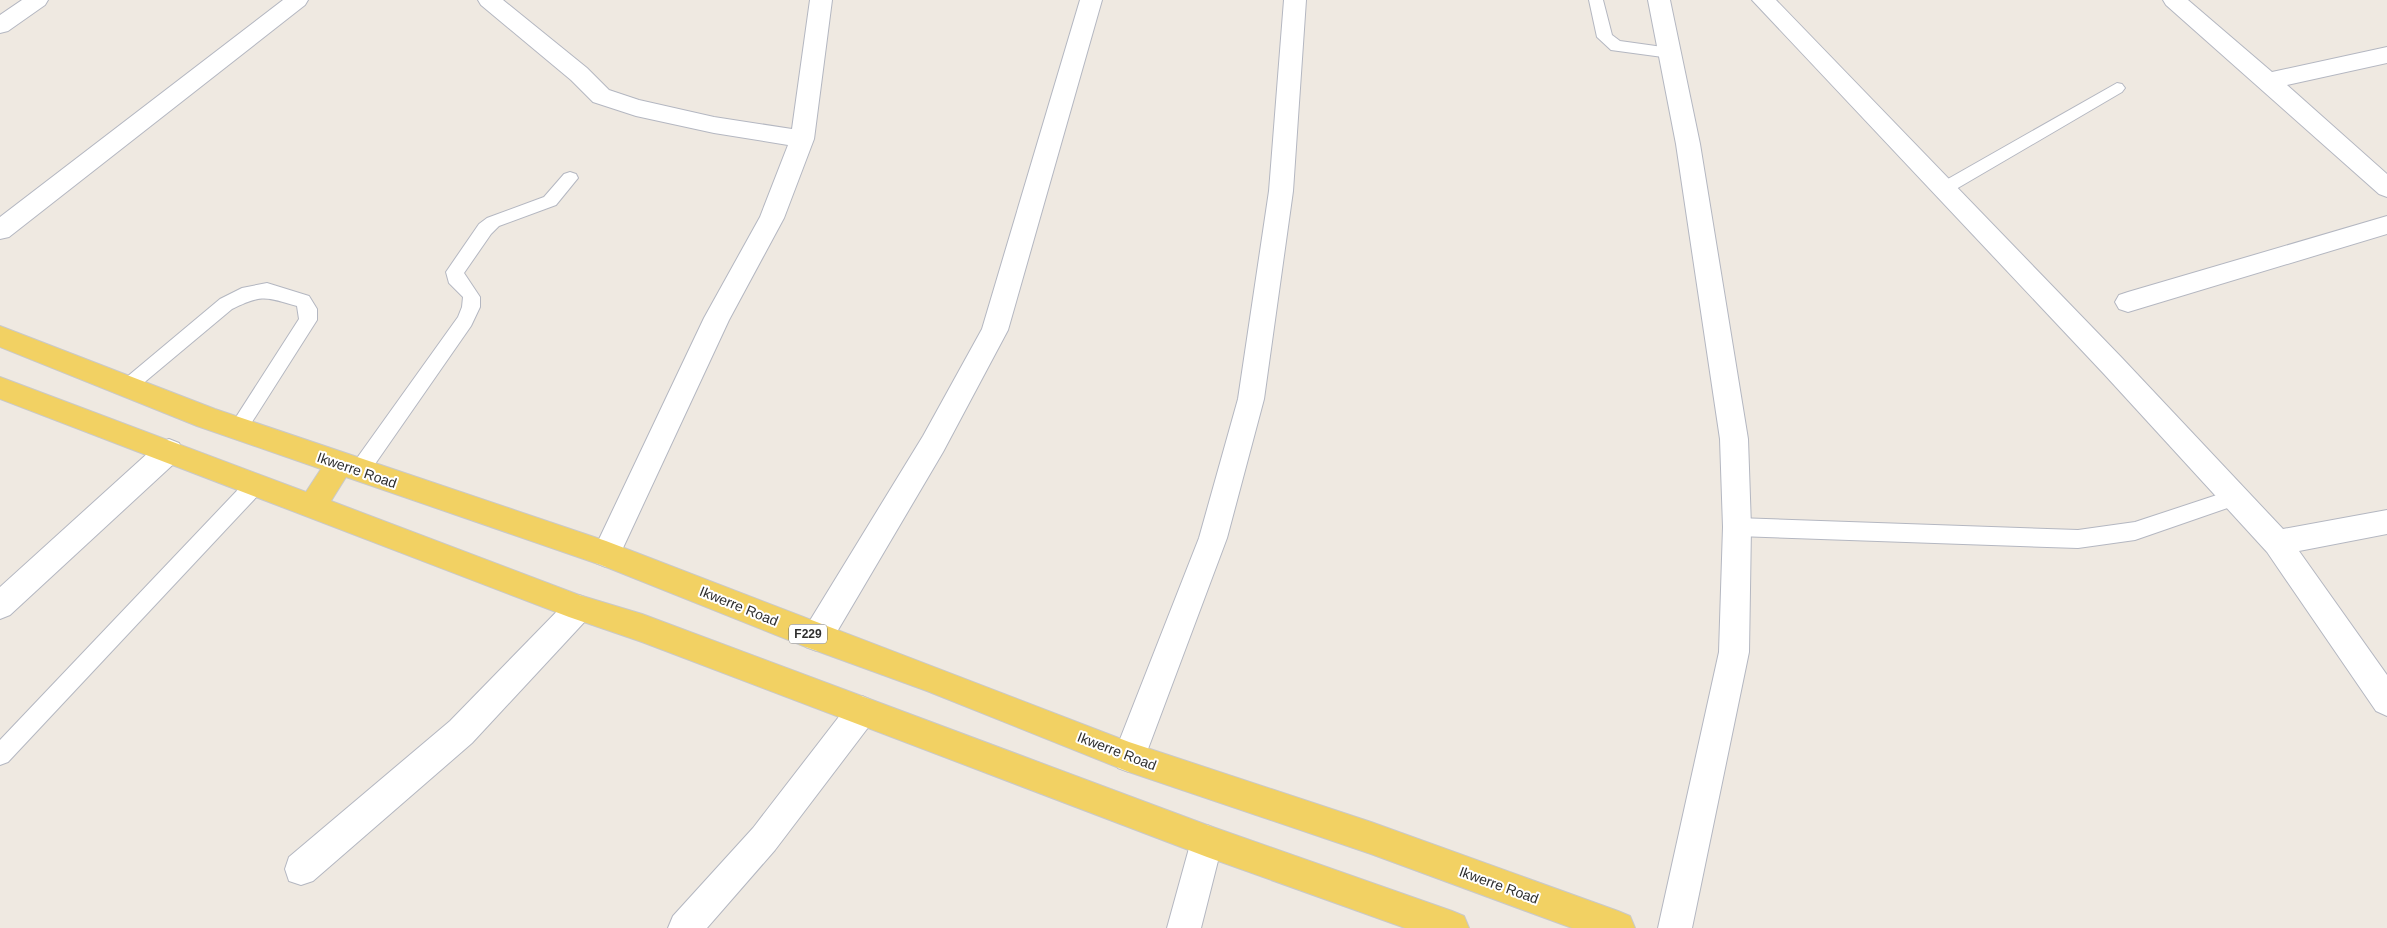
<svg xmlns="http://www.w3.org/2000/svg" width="2387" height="928" font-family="Arial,sans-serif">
<rect width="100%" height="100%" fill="#efe9e1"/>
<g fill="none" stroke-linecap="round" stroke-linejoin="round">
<defs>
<path id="lane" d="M1589 0H1603L1612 35 1620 41 1670 48 1675 49 1678 53 1675 57 1670 58 1611 50 1597 37Z
M2117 83 2122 84 2125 88 2122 92 1951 192 1945 194 1939 192 1937 188 1939 184Z
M570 172 576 174 578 178 556 205 499 226 491 234 464 273 480 297V307L471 326 366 477 359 479 352 477 350 471 352 465 458 317 462 307 463 297 449 283 446 272 479 224 487 218 544 197 564 174Z
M267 283 309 296 317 309V320L245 433 238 436 231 433 229 428 299 319 297 306C266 297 262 294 232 309L134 391 128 393 122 391 119 386 122 381 220 299 242 288Z
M256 476 263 478 265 484 263 490 8 762 0 765V740L249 478Z
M2235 489 2242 491 2245 497 2242 503 2135 540 2078 548 1737 536 1730 533 1727 527 1730 521 1737 518 2078 530 2135 522Z"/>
<path id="street" d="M22 0H48L45 5 8 31 0 33V15Z
M283 0H308L305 5 9 237 0 239V217Z
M478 0H503L587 68 609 90 639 100 714 117 792 129 810 0H832L814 139 784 218 729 320 616 563 606 567 596 563 592 554 704 318 760 217 788 145 714 133 636 116 593 102 571 80 481 5Z
M1080 0H1102L1008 330 943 452 828 647 817 651 806 647 802 637 806 627 923 436 982 329Z
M1284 0H1306L1293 191 1264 399 1227 538 1145 757 1140 768 1129 772 1118 768 1113 757 1199 538 1238 399 1269 191Z
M1648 0H1670L1700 144 1748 439 1751 527 1749 652 1692 928H1658L1719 652 1723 527 1720 439 1676 144Z
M1752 0H1776L2122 358 2283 529 2387 510V534L2299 551 2387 675V716L2376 711 2267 552 2104 374Z
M2163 0H2188L2272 72 2387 47V63L2287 85 2387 174V197L2379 194 2166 5Z
M2387 216V234L2128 312 2119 309 2115 302 2119 295 2128 292Z
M169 439 179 443 183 451 179 459 10 615 0 619V587L159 443Z
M579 595 589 599 594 608 589 617 472 743 313 881 301 885 289 881 285 869 289 857 450 721 569 599Z
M862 696 873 701 877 711 873 721 775 850 707 928H668L673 916 753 828 851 701Z
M1207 825 1218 830 1223 841 1201 928H1167L1191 841 1196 830Z"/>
<path id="primary" d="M0 326 215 409 606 541 1129 742 1371 822 1618 911 1630 916 1635 928H1572L1371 854 1129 772 927 691 806 647 601 565 346 477 331 501 579 595 642 614 1207 825 1452 911 1464 916 1469 928H1405L1207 857 642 642 569 617 0 399V377L306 492 321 469 197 426 0 347Z"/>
</defs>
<use href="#lane" stroke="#b4b7c1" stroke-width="2"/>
<use href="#street" stroke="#b4b7c1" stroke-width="2"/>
<use href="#primary" stroke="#c9c9c9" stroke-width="2"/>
<use href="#lane" fill="#fff" fill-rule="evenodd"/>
<use href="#street" fill="#fff" fill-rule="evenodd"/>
<use href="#primary" fill="#f2d163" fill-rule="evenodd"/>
</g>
<g text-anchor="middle" stroke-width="4" stroke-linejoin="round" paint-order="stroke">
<rect fill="#fff" stroke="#6d6d6d" stroke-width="1" x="789" y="624.5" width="38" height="19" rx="4"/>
<g font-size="12" font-weight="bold" fill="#2e2e2e">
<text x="808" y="638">F229</text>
</g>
<g font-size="14" fill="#2e2e2e" stroke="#fff">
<text transform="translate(357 470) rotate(19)" y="5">Ikwerre Road</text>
<text transform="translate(739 606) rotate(22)" y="5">Ikwerre Road</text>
<text transform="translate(1117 751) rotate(21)" y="5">Ikwerre Road</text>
<text transform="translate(1499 885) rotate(20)" y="5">Ikwerre Road</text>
</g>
</g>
</svg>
